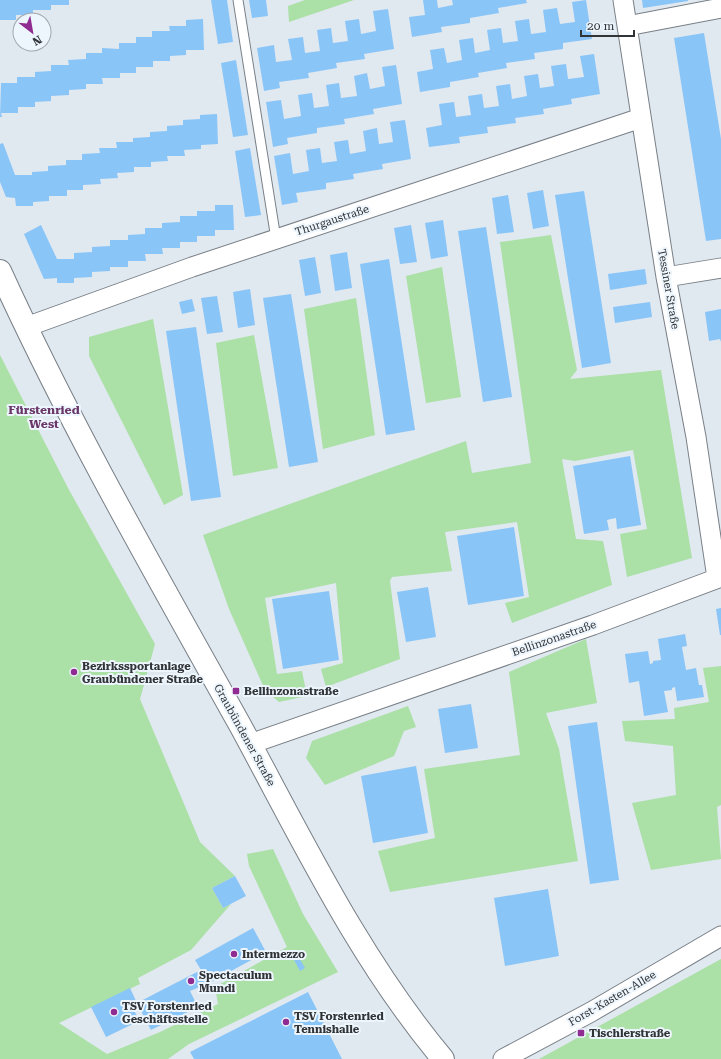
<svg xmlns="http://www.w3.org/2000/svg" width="721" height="1059" font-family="'Roboto Serif',serif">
<rect width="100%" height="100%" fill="#e0e8f0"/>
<path fill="#abe0a6" d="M305 0H354L289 22 288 6Z
M551 235 577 370 570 379 661 370 692 558 627 577 620 534 647 529 633 450 575 461 562 459 576 539 603 541 612 585 512 623 505 603 529 597 517 522 445 532 452 571 392 577 390 581 400 659 326 687 321 669 343 663 336 583 265 598 277 674 302 671 307 696 279 702 265 690 229 609 203 535 466 441 472 473 531 463 500 242Z
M442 267 461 397 426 403 406 276Z
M356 298 375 435 323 449 304 309Z
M153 319 183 495 164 505 89 356V337Z
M254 335 278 468 233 476 216 343Z
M0 355 68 488 155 644 140 699 200 842 235 876 212 888 223 908 231 904 191 950 138 978 140 984 59 1023 107 1054 160 1032 218 1004 215 987 287 947 249 866 247 854 273 849 303 914 338 972 189 1044 168 1059H0Z
M586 639 597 703 546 713 559 749 578 861 390 892 378 851 435 838 424 769 520 755 509 672Z
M721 666V805L717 807 721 859 651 870 632 803 676 795 673 746 625 741 622 721 675 719 674 708 709 702 703 668Z
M408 706 416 727 404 731 394 756 325 785 306 758 312 741Z
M721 959V1059H539Z"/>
<path fill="#8ac5f8" d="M0 0H69V5H51V10H33V15H16V20H0Z
M211 0H227L233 42 218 44Z
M249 0H266L268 16 252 18Z
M423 0H437L438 8 453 5 452 0H526L527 3 498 8 499 13 470 18V23L441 27 442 32 412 37 409 17 425 15Z
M586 0 592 39 563 43V49L534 53 535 59 506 63 507 68 478 73 479 77 450 82V87L420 92 417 72 433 69 430 50 444 48 447 63 462 60 459 40 473 38 475 53 490 50 487 30 501 28 503 43 518 41 515 21 529 19 531 34 546 32 543 10 557 8 560 24 575 22 572 2Z
M642 0H688V1L643 8Z
M388 9 394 49 364 54 365 59 336 63 337 68 308 73 309 78 279 82 280 88 264 91 257 48 274 45 276 62 292 60 288 39 303 37 305 53 320 51 317 30 331 28 333 43 348 41 345 21 359 19 361 34 376 31 373 11Z
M203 19 204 50H186V55L170 56V61H153V67H136V73H120V78H102L103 84H86V89L69 90V95L51 96V101L35 102V107H18V113H1L2 117H0L1 83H17V77H35V72L51 71V65H69L68 60 86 59V53H102V48L119 49V43H136V37H152V31H170L169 26H186V20Z
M704 33 721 139V239L706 241 674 38Z
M594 54 600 94 571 99 572 104 543 109 544 114 515 118 516 123 487 127 488 133 459 137 460 143 429 147 426 128 442 125 439 104 454 102 456 117 471 115 468 96 482 94 484 108 499 106 496 86 510 84 512 99 527 96 524 76 538 74 540 88 554 86 551 66 566 64 568 79 584 77 580 56Z
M236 60 248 135 233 137 221 63Z
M396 65 402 104 373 109 374 114 344 119 345 124 317 128V133L287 138 288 144 273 147 266 102 281 100 284 119 301 116 298 95 312 93 314 108 329 106 326 85 339 83 341 98 357 96 354 76 367 73 370 89 385 86 382 67Z
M217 114 218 144 201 145V149L184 150 185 156H167L168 161 151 162V167H134V172L117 173 118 178 100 179 101 184 83 185V190H67V196H49V201L33 202V206H16L15 198 6 197 0 182V144L3 143 15 175H32V172L48 171V166L66 165V160H82V154L100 153 99 148H117L116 142H133V138L150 137V132L167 131V126L183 125V120L200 119V115Z
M405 120 411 159 382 164 383 169 353 174 354 179 326 183V189L296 193 298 202 282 205 274 156 290 153 293 174 309 171 306 150 320 148 322 163 337 161 334 142 348 140 350 154 366 151 363 131 377 128 379 144 393 142 390 122Z
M250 148 261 215 245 217 235 151Z
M543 190 549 226 533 229 527 193Z
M584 191 611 363 582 368 555 195Z
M508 195 514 232 497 234 492 198Z
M215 205H233L234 230H215V236H197V242H180V248H162L163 254H145L146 261H128V267H110V271L92 272V277L74 278V283H57V278L44 279 24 234 41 225 57 259H74V253L92 252V247L110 246V240H128V235L145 234V228H162V223L180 222V216H197V211H215Z
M443 220 448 256 431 259 425 223Z
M411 225 417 262 400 264 394 228Z
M486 227 512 397 483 402 458 231Z
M347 252 352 288 335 291 330 255Z
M315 257 321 293 305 296 299 260Z
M389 259 415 430 386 435 360 264Z
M645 269 647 284 610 290 608 274Z
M250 289 255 325 238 328 233 292Z
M291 294 318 462 289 467 263 298Z
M217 296 223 332 207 334 201 298Z
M192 299 195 311 182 314 179 302Z
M650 302 652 317 615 323 613 307Z
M721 309V342L720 339 709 341 705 312Z
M196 327 221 497 191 501 166 331Z
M630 456 641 525 617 529 616 518 611 519 607 520 609 530 584 534 573 466Z
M514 527 524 596 468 605 457 536Z
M428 587 436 637 406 642 397 592Z
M329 591 339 660 283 669 272 599Z
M721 608V635H720L716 609Z
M685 634 687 646 682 647 686 670 696 668 699 685H702L704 697 677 701 675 687 672 688V690L664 691 668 712 644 716 639 681 629 683 625 654 648 651 650 664 653 663V661L661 660 658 639Z
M471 704 478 748 445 753 438 709Z
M597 722 619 880 590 884 568 726Z
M416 766 428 833 373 843 361 776Z
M235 876 246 896 223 908 212 888Z
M548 889 559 956 505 966 494 898Z
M253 928 266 952 209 983 190 991 198 1007 151 1030 139 1007 134 1010 139 1021 106 1037 91 1007 130 988 137 1003 162 990 201 970 195 960Z
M298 956 305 968 300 971 293 958Z
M308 992 342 1059H194L190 1052Z"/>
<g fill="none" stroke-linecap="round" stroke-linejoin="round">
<defs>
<path id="lane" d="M238 0 276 239"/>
<path id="street" d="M623 0 666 277 696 437 717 578
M627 26 721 8
M666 277 721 268
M26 327 192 267 641 118
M250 744 593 625 721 577
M503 1059 591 1012 721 936"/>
<path id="secondary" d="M0 271C71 427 157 576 240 725 302 839 359 959 443 1059"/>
</defs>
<use href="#lane" stroke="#787f86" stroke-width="11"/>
<use href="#street" stroke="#787f86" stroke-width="21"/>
<use href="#secondary" stroke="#787f86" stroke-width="24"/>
<use href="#lane" stroke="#fff" stroke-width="9"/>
<use href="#street" stroke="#fff" stroke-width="19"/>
<use href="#secondary" stroke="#fff" stroke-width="22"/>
</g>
<g fill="#902b91" stroke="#edf5fd" stroke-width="1.5">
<circle cx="74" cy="672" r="4"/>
<rect x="232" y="687" width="8" height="8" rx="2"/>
<circle cx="234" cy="954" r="4"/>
<circle cx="191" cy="981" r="4"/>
<circle cx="114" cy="1012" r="4"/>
<circle cx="286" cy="1022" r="4"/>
<rect x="577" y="1029" width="8" height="8" rx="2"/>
</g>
<g text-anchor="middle" stroke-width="4" stroke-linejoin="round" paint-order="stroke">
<g font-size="11" fill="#313437" stroke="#edf5fd">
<text transform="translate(332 220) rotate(-18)" y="4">Thurgaustraße</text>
<text transform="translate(669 289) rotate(80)" y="4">Tessiner Straße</text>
<text transform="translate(554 638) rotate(-19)" y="4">Bellinzonastraße</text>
<text transform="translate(245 735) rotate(61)" y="4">Graubündener Straße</text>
<text transform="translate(612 998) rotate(-30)" y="4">Forst-Kasten-Allee</text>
</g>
<g font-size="11" font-weight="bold" fill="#313437" stroke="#edf5fd" text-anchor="start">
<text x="82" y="670">Bezirkssportanlage<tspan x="82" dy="13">Graubündener Straße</tspan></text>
<text x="244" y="695">Bellinzonastraße</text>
<text x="242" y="958">Intermezzo</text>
<text x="199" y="979">Spectaculum<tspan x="199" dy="13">Mundi</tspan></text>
<text x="122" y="1010">TSV Forstenried<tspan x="122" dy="13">Geschäftsstelle</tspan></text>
<text x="294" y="1020">TSV Forstenried<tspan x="294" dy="13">Tennishalle</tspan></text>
<text x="589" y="1037">Tischlerstraße</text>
</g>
<g font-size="12" font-weight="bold" fill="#693668" stroke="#edf5fd">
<text x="44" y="414">Fürstenried<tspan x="44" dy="14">West</tspan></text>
</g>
</g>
<g transform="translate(32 32) rotate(149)"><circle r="19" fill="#edf5fd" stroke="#a2a8ae"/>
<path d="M0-3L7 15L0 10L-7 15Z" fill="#902b91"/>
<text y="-6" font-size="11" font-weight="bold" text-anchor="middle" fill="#313437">N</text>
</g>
<path d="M581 30v6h53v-6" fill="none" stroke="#313437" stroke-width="2"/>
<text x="587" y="30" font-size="12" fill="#313437" stroke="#edf5fd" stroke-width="3" paint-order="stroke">20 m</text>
</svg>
